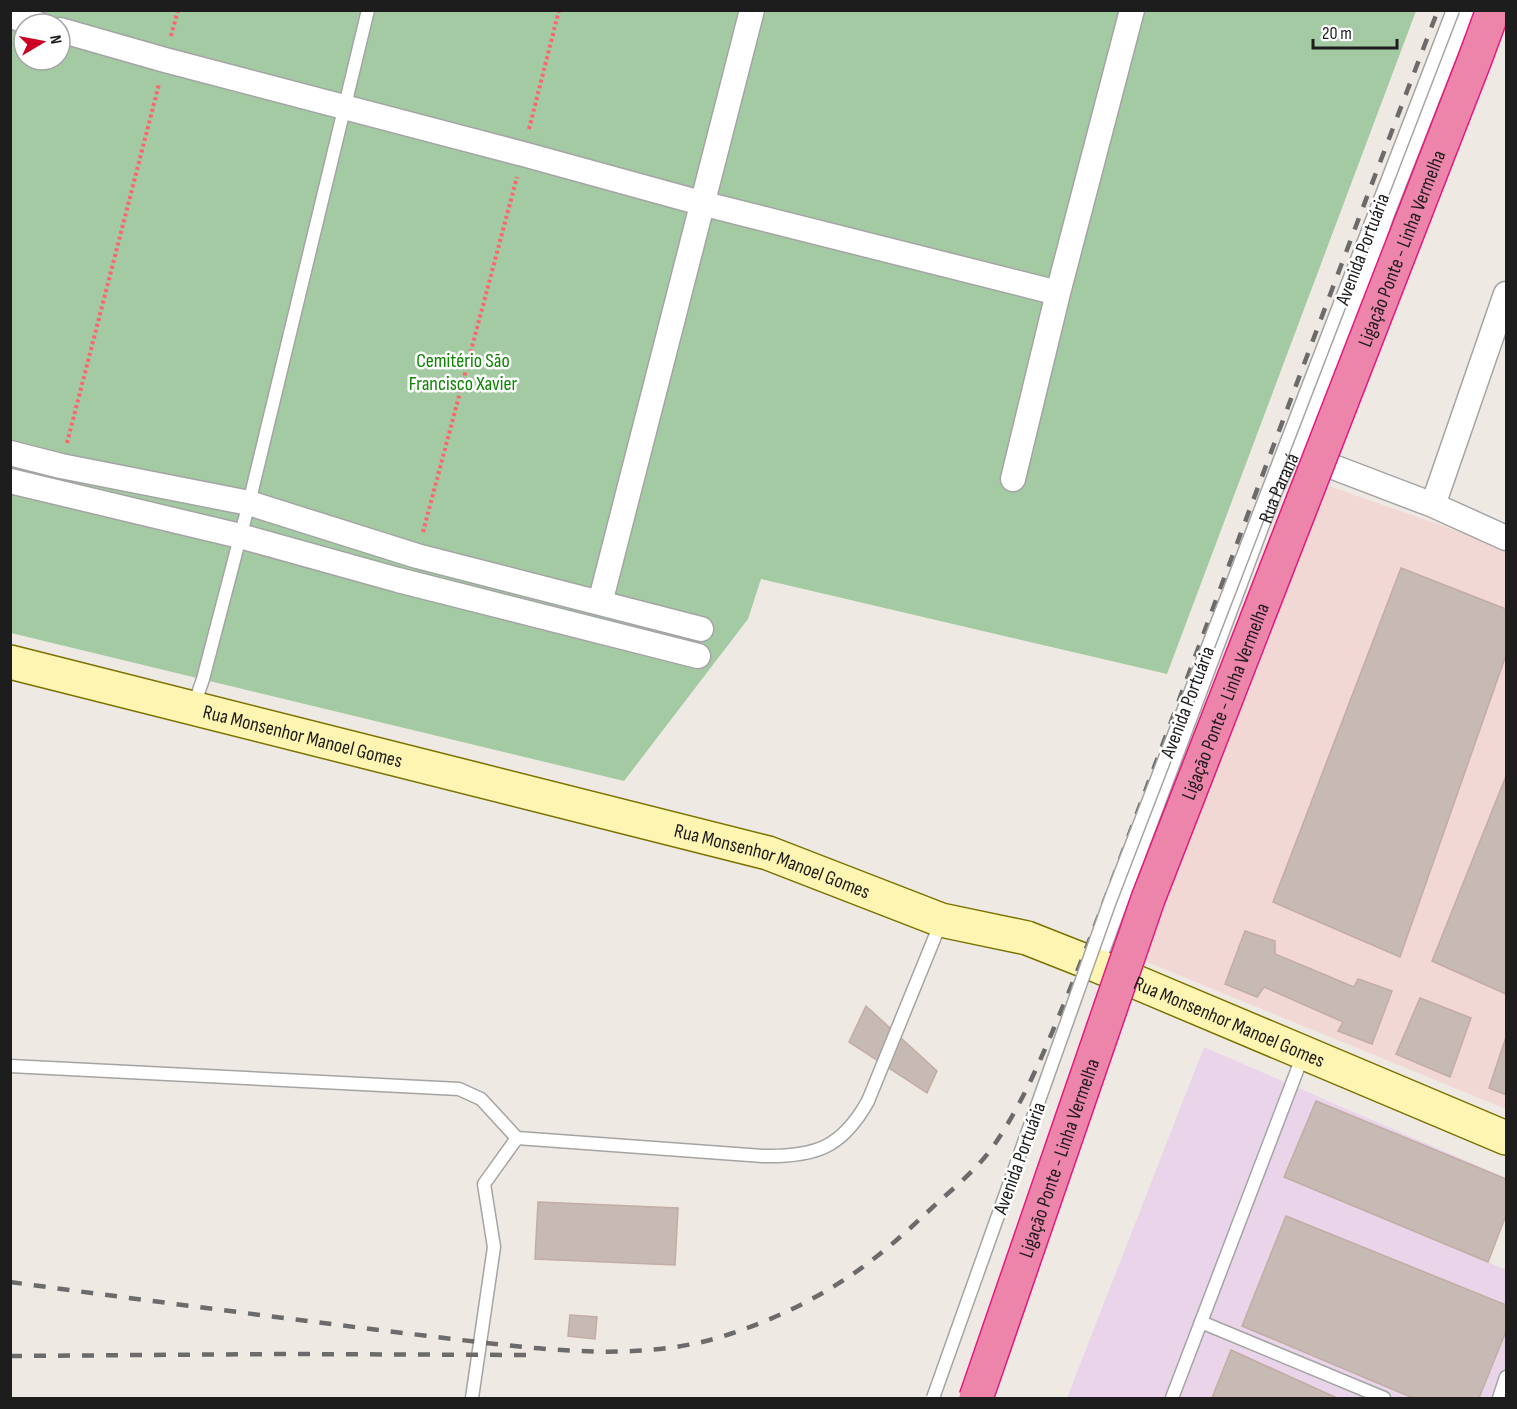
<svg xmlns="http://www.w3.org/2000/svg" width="1517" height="1409" font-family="'Sofia Sans Condensed',sans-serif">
<rect width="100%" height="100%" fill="#efe9e3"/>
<path fill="#e9d4e9" d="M1204 1047 1506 1178V1215L1488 1262 1506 1270V1398H1067Z"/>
<path fill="#f2d8d5" d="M1312 480 1506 548V1109L1125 953Z"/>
<path fill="#a3caa2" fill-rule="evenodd" d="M11 11H1416L1167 674 761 579 748 619 624 781 11 633ZM24 24H60V60H24Z"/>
<path fill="#c7bab5" stroke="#c2aca4" stroke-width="1.5" d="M1401 568 1506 609V655L1400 957 1273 902Z
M1506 776V994L1432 961Z
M1245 931 1275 941V954L1354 987 1358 979 1392 991 1372 1044 1338 1031 1343 1022 1264 987 1257 997 1225 984Z
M1420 998 1471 1018 1450 1077 1396 1054Z
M866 1006 937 1071 927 1093 849 1042Z
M1506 1037V1095L1489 1088Z
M1316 1101 1506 1179V1215L1488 1262 1284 1177Z
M538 1202 678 1208 675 1265 535 1259Z
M1286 1216 1506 1305V1331L1479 1398H1413L1242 1326Z
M570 1315 597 1317 595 1339 568 1336Z
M1231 1350 1337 1398H1212Z"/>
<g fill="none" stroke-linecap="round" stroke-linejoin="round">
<defs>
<g id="lane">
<path d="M193 708 203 679 249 503 368 10"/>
<path id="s1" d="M1098 965 1275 493 1294 452"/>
<path d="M10 1066 459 1089 481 1099 517 1138 763 1156C815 1157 842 1148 868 1101L941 922"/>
<path d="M1201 1322 1384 1398"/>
<path d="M472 1398 494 1247 484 1184 517 1138"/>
<path d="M1172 1398 1303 1055"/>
<path d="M1499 1398 1506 1377"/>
</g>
<path id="street" d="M1462 10 1382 213 1349 313 1310 405 1294 452 1433 505 1506 538
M10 16 38 24
M60 30 165 60 523 154 701 203 1058 293
M10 453 61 466 249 503 417 556 701 629
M1013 479 1058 293 1132 10
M10 481 240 536 398 580 698 656
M1433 505 1506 294
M600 603 752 10"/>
<g id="secondary">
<path id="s2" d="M10 662 768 853 941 920 1027 938 1098 966 1506 1138"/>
</g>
</defs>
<use href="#lane" stroke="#a4a4a4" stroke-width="15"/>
<use href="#street" stroke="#a4a4a4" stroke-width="27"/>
<use href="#secondary" stroke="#797200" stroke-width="36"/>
<path stroke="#ff646e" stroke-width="4" stroke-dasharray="3 3" stroke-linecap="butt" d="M171 36 178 10
M529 129 559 10
M67 443 159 84
M423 532 517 177"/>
<use href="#lane" stroke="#fff" stroke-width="12"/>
<use href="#street" stroke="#fff" stroke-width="24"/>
<use href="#secondary" stroke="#fef5b2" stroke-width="33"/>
<path stroke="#6b6b6b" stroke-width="4.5" stroke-dasharray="12 12" stroke-linecap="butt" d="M10 1282C127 1298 245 1313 362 1328 403 1333 445 1338 486 1343 558 1351 632 1358 702 1342 759 1328 820 1299 867 1264 891 1246 914 1225 936 1204 955 1187 977 1169 992 1148 1025 1101 1046 1047 1068 994 1101 913 1130 831 1161 749 1252 502 1344 256 1438 10
M10 1356 280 1354 526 1355"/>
<defs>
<path id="lane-bridge" d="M933 1398 1110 901 1453 10"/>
<g id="highway-bridge">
<path id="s3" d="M976 1398 1148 899 1475 59 1493 10"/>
</g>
</defs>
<use href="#lane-bridge" stroke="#a4a4a4" stroke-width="15" stroke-linecap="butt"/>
<use href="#highway-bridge" stroke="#e51880" stroke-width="36" stroke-linecap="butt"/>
<use href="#lane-bridge" stroke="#fff" stroke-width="12"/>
<use href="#highway-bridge" stroke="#ed84a9" stroke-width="33"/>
</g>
<g text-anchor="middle" stroke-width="5" stroke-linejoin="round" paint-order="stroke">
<g font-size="20" fill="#1d1d1d" stroke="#fff">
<text dy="7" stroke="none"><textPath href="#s3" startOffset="1226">Ligação Ponte - Linha Vermelha</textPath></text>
<text transform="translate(1362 249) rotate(-69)" y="7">Avenida Portuária</text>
<text dy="7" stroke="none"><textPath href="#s1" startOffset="510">Rua Paraná</textPath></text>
<text dy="7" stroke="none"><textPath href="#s3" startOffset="740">Ligação Ponte - Linha Vermelha</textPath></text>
<text transform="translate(1187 702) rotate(-69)" y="7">Avenida Portuária</text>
<text dy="7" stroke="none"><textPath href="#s2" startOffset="302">Rua Monsenhor Manoel Gomes</textPath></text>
<text dy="7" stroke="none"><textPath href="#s2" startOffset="788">Rua Monsenhor Manoel Gomes</textPath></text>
<text dy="7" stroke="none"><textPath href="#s2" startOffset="1274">Rua Monsenhor Manoel Gomes</textPath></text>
<text transform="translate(1019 1158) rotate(-70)" y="7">Avenida Portuária</text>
<text dy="7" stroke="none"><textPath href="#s3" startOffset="254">Ligação Ponte - Linha Vermelha</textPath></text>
</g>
<g font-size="20" fill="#0e8304" stroke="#fff">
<text x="463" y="367">Cemitério São<tspan x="463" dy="23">Francisco Xavier</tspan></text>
</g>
</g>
<rect width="1517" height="1409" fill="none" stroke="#1d1d1d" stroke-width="24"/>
<g transform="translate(42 42) rotate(80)"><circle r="28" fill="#ffffff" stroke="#a5a5a5" stroke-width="1.5"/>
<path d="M0-4.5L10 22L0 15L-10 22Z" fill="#cb0022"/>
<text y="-9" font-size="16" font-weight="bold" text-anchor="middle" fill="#1d1d1d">N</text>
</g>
<path d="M1313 39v9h84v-9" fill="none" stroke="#1d1d1d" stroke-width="3"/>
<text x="1322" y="39" font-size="18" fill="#1d1d1d" stroke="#ffffff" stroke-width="4.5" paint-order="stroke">20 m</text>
</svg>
